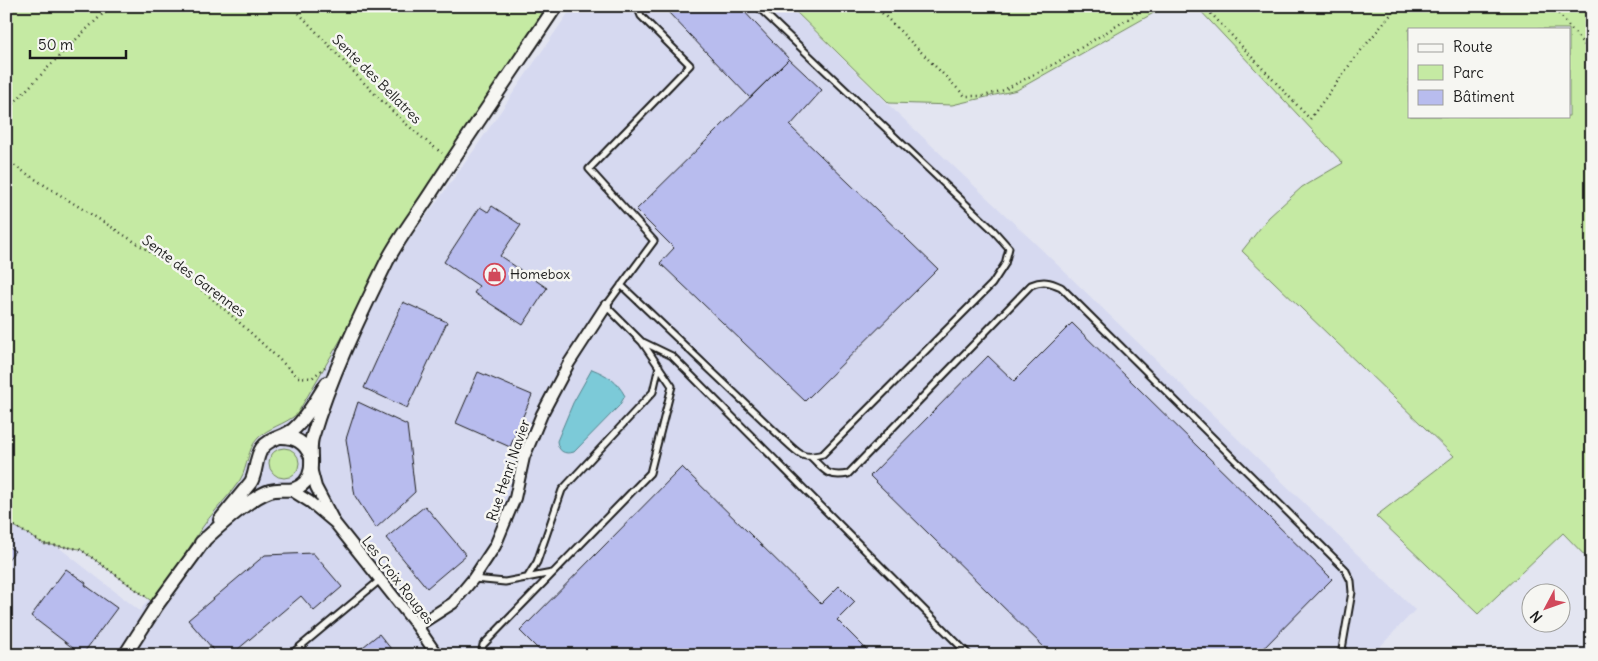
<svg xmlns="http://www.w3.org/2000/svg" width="1598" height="661" font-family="Delius,sans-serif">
<rect width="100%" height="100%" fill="#e3e5f1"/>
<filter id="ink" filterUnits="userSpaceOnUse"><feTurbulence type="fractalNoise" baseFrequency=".02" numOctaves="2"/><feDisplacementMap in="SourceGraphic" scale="10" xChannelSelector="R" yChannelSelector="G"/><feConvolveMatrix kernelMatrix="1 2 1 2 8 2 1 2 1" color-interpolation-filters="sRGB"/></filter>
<g filter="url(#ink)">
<path fill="#d6d9f0" d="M573 6H789L892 108 1040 248 1415 610 1372 655H6V506L140 611 472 153Z"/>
<path fill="#c5eaa3" stroke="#708360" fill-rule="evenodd" d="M6 6H555L388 259 297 414C284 425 269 427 258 438 247 449 248 467 240 480 228 498 211 513 199 532 184 555 171 581 157 605L80 549 44 544 6 521Z
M790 6H1166L1017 90 952 105 889 103Z
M1196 6H1592V563L1563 533 1478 614 1376 516 1454 456 1242 251 1269 217 1302 187 1343 163ZM1409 29H1569V116H1409Z
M269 463a15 15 0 1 1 30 0a15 15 0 1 1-30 0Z"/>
<path fill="#7bcad8" stroke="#55848d" d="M592 369C607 375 617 381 625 396L619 406 574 452C564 455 558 451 557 441L573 403Z"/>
<path fill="#b8bcee" stroke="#1c1c1c" d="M674 6H739L789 59 750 98 668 12Z
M789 59 822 90 790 126 938 269 805 401 660 263 674 248 636 210Z
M492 206 521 225 500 256 547 288 523 325 474 293 479 286 444 262 480 207 488 212Z
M403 302 447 322 407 408 364 388Z
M1072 323 1332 579 1257 655H1052L870 476 988 356 1014 381Z
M478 372 532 395 510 447 456 423Z
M358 402 407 425 415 492 376 528 355 496 346 439Z
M682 467 821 604 839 586 855 602 837 620 872 655H544L520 631Z
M425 506 466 555 427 588 386 538Z
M6 545 15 551 6 562Z
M313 553 342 587 314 611 301 596 231 655H218L188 620 265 555Z
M66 569 86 583 85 585 117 608 82 655 31 616Z
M379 634 396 655H353Z"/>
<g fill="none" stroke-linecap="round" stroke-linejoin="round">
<defs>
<path id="service" d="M621 285 784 440C800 454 801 460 823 454L992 284 1005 264 1009 248 993 230 757 6
M643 342 672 356 969 655
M811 457C825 470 827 478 848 474L1031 285C1043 280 1050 282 1061 287L1345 569 1351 581 1352 592 1341 655
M527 578 537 562 562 490 653 392 659 366
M474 579 505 582 552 573
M290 655 380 580
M481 655 483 645 650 473 672 386 642 342 606 306 654 241 589 169 690 65 641 16 637 6"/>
<path id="minor" d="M291 490 310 502 335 523 316 487 311 468
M335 523 417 626 437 655
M417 626 453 603 473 579 495 546 515 498 524 457 542 414 569 363 606 306"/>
<path id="tertiary" d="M282 437C295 437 305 443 310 455
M220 520 251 482C257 471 255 458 262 448 270 437 285 438 295 428 308 416 317 398 327 383
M201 543C216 529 251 497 270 491 283 487 293 495 305 482 316 469 308 453 312 438 330 377 359 318 387 261 400 236 419 212 434 188 474 127 515 67 556 6
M125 655 157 605 206 538"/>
</defs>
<use href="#service" stroke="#1c1c1c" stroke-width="9"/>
<use href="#minor" stroke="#1c1c1c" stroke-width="14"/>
<use href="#tertiary" stroke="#1c1c1c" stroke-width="16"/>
<path stroke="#1c1c1c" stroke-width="2.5" stroke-dasharray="1 4" stroke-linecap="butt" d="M292 6C340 56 386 112 442 153
M875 6 965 96H984L1004 90 1056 63 1149 6
M1204 6 1310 119 1354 59 1398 6
M1552 6 1592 54
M6 111 65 50 111 6
M6 160C55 193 107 223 156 256 208 291 253 335 298 377L312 378 325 367
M6 521 44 544 80 549 148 598"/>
<use href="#service" stroke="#f6f6f2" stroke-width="5"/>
<use href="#minor" stroke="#f6f6f2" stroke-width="10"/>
<use href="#tertiary" stroke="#f6f6f2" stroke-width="12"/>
</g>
</g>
<defs>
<symbol id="shop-ring" viewBox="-11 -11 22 22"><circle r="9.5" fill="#f6f6f2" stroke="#d1495b" stroke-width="1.5"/><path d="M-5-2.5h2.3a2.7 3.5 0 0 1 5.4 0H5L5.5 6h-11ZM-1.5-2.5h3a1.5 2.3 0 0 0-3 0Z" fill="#d1495b"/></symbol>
</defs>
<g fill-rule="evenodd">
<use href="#shop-ring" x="482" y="262" width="25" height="25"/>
</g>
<g text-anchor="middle" stroke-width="5" stroke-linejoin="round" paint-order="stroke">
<g font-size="14" fill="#1c1c1c" stroke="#f6f6f2">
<text transform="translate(377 79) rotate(45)" y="5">Sente des Bellatres</text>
<text transform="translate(194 276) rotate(37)" y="5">Sente des Garennes</text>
<text transform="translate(508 470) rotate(-71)" y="5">Rue Henri Navier</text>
<text transform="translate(398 580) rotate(52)" y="5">Les Croix Rouges</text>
</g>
<g font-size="14" fill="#1c1c1c" stroke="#f6f6f2" text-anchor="start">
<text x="510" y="279">Homebox</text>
</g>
</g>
<rect width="1598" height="661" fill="none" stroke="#f6f6f2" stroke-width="25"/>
<rect x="12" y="12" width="1573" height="636" fill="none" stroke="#1c1c1c" stroke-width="2" filter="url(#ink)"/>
<rect x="1408" y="28" width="162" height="90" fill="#f6f6f2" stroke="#9f9f9c"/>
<rect x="1418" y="44" width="25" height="8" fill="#f6f6f2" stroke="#9f9f9c"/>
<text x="1453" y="52" font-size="15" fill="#1c1c1c">Route</text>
<rect x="1418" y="65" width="25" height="15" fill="#c5eaa3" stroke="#9f9f9c"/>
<text x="1453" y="78" font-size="15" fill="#1c1c1c">Parc</text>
<rect x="1418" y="90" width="25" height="15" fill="#b8bcee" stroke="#9f9f9c"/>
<text x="1453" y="102" font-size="15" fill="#1c1c1c">Bâtiment</text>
<g transform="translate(1546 608) rotate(229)"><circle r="24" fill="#f6f6f2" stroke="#9f9f9c"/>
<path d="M0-4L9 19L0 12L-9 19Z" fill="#d1495b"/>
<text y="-8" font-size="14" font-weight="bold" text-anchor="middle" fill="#1c1c1c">N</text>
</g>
<path d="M30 50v8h96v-8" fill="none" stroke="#1c1c1c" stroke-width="2.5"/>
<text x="38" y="50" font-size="15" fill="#1c1c1c" stroke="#f6f6f2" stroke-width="4" paint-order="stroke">50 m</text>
</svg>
